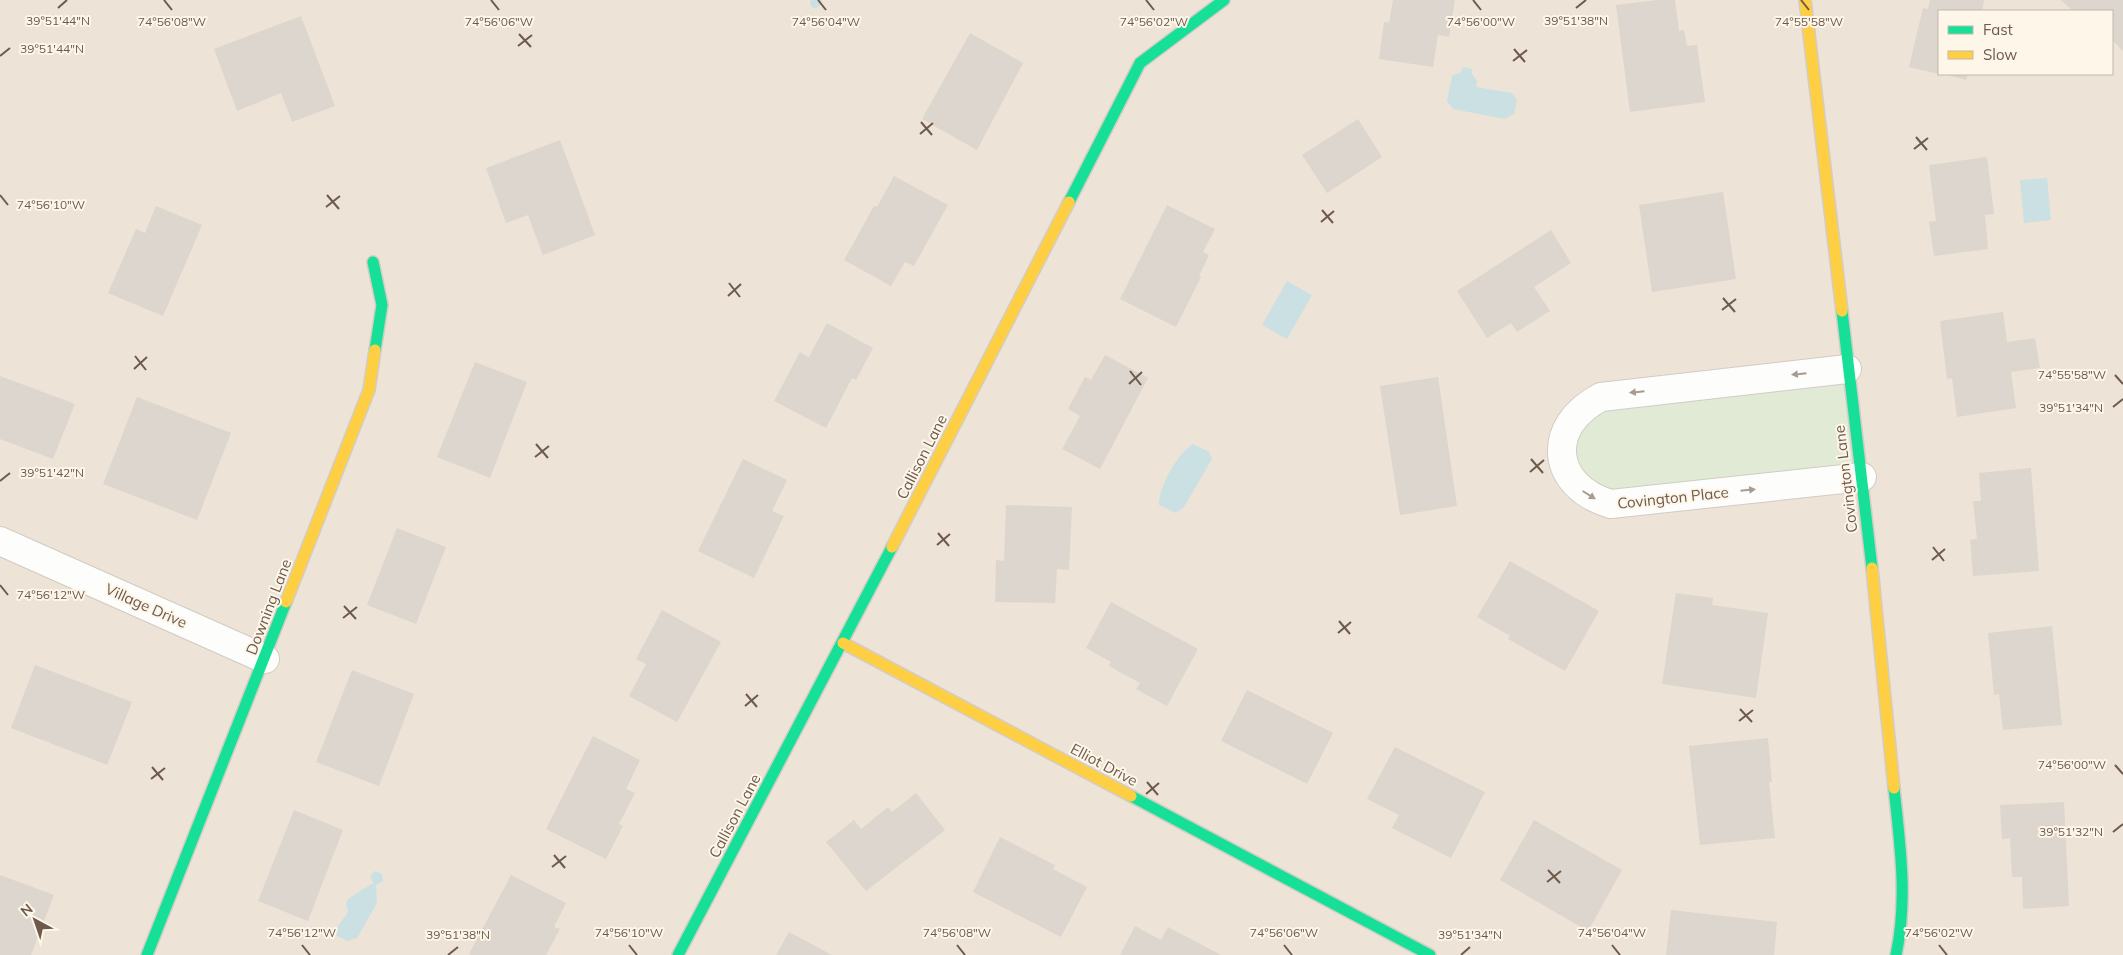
<svg xmlns="http://www.w3.org/2000/svg" width="2123" height="955" font-family="Mulish,sans-serif">
<rect width="100%" height="100%" fill="#f4f0e8"/>
<path fill="#ede3d6" fill-rule="evenodd" d="M0 0H2123V955H0ZM1939 11H2112V74H1939Z"/>
<path fill="#e0ead4" d="M1847 369 1862 477 1593 499 1564 436 1584 405Z"/>
<path fill="#cbe0e2" d="M1463 67 1472 69V74L1477 81 1476 87 1512 93 1517 100 1514 114 1505 119 1453 109 1447 101 1452 76 1461 72Z
M2047 178 2051 220 2024 223 2020 180Z
M1287 281 1312 295 1287 339 1262 325Z
M1193 444 1209 452 1212 459 1184 507 1176 513 1159 505C1159 486 1177 454 1193 444Z
M375 871 382 874 383 881 376 885 377 903 357 938 347 941 336 935 338 926 348 912 346 903 348 899 373 883 370 876Z"/>
<g fill="none" stroke-linecap="round" stroke-linejoin="round">
<path stroke="#cbe0e2" stroke-width="10" d="M815 3 817 0"/>
</g>
<path fill="#ddd6ce" d="M1393 0H1455L1449 37 1438 35 1433 67 1379 59 1384 22 1389 23Z
M1657 0H1675L1679 31 1684 30 1687 46 1697 45 1705 102 1630 112 1616 5Z
M1930 0H1984L1982 11H1939V74L1909 67 1923 8 1928 9Z
M2061 0H2123V51L2112 40V11H2073Z
M301 16 335 106 292 122 281 93 237 111 214 49Z
M970 33 1023 63 977 150 922 119Z
M1943 74H1968L1966 80Z
M1358 119 1382 157 1327 193 1302 155Z
M560 140 595 235 543 255 528 215 506 223 486 168Z
M1987 157 1994 214 1985 215 1988 249 1934 256 1929 222 1936 221 1929 165Z
M894 176 948 205 914 266 905 262 891 286 844 260 874 206 877 207Z
M1723 192 1736 279 1652 292 1639 205Z
M1167 205 1215 229 1203 252 1209 255 1199 276 1201 277 1176 327 1120 299Z
M156 206 202 225 163 316 108 293 136 229 145 233Z
M1551 230 1571 263 1534 287 1550 311 1517 332 1511 323 1487 338 1457 291Z
M2003 312 2007 342 2035 338 2040 368 2011 372 2016 408 1957 417 1952 378 1947 379 1940 321Z
M827 323 873 348 856 380 852 378 826 428 774 401 800 352 809 357Z
M1105 355 1148 378 1100 469 1062 449 1080 416 1068 409 1085 377 1091 380Z
M475 362 527 382 490 478 437 457Z
M0 376 75 404 53 459 0 439Z
M1438 377 1457 506 1400 515 1380 386Z
M137 397 231 433 197 520 103 484Z
M743 459 787 480 772 511 784 516 754 578 698 551Z
M2031 468 2039 571 1973 576 1970 540 1977 539 1973 501H1981L1979 473Z
M1006 505 1072 507 1069 570 1057 569 1055 603 995 602 996 560 1004 561Z
M397 528 446 547 416 624 367 605Z
M1510 561 1599 611 1565 671 1508 639 1510 636 1477 617Z
M1676 593 1713 598 1712 605 1768 613 1756 698 1662 684Z
M1111 602 1198 649 1167 706 1136 689 1140 683 1109 666 1111 662 1086 648Z
M662 610 721 642 677 722 629 696 646 664 636 659Z
M2052 626 2062 725 2003 730 1999 694 1994 695 1988 633Z
M35 665 132 702 107 765 11 728Z
M352 670 414 694 379 786 316 762Z
M1247 690 1333 733 1307 784 1221 741Z
M593 736 640 760 626 789 635 793 619 824 623 826 606 859 546 829Z
M1768 738 1772 782H1769L1775 838 1700 845 1689 746Z
M1395 747 1485 792 1451 858 1392 828 1399 815 1367 799Z
M916 793 945 830 866 891 826 842 854 820 861 829 888 807 892 812Z
M2064 802 2069 906 2023 909 2022 877H2012L2010 838 2002 839 2000 805Z
M294 810 343 830 308 921 258 901Z
M1534 820 1622 870 1588 931 1500 880Z
M1000 837 1055 865 1053 869 1087 887 1061 937 973 892Z
M0 875 54 895 31 955H0Z
M511 875 566 903 554 927 560 929 546 955H471L469 954Z
M1671 910 1777 922 1774 955H1666Z
M1135 926 1161 940 1168 927 1221 955H1120Z
M789 932 832 955H776Z"/>
<g fill="none" stroke-linecap="round" stroke-linejoin="round">
<defs>
<path id="street" d="M1847 369 1601 397C1545 426 1550 486 1611 504L1862 477
M0 541 265 659"/>
<path id="fast" d="M1069 202 1140 63 1224 0
M373 262 382 305 375 350
M1842 311 1872 568
M1894 788C1900 845 1908 899 1896 955
M1131 796 1430 955
M147 955 286 602
M678 955 892 547"/>
<path id="slow" d="M1805 0 1842 311
M892 547 1069 202
M1872 568 1894 788
M286 602 369 390 375 350
M843 643 1131 796"/>
</defs>
<use href="#street" stroke="#d2ccc5" stroke-width="30"/>
<use href="#fast" stroke="#d3cdc5" stroke-width="14"/>
<use href="#slow" stroke="#d3cdc5" stroke-width="14"/>
<use href="#street" stroke="#fdfdfc" stroke-width="28"/>
<use href="#fast" stroke="#16e098" stroke-width="11"/>
<use href="#slow" stroke="#ffcf43" stroke-width="11"/>
</g>
<defs><path id="oneway-solid" d="M-6-.8H1V-3.2L6.5 0L1 3.2V.8H-6Z" transform="scale(1.25)"/></defs>
<g fill="#a79b92">
<use href="#oneway-solid" transform="translate(1799 374) rotate(174)"/>
<use href="#oneway-solid" transform="translate(1637 392) rotate(174)"/>
<use href="#oneway-solid" transform="translate(1748 490) rotate(-6)"/>
<use href="#oneway-solid" transform="translate(1589 495) rotate(32)"/>
</g>
<path fill="none" stroke="#6e5a4c" stroke-width="2" d="M164 0 172 10M491 0 499 10M818 0 826 10M1146 0 1154 10M1473 0 1481 10M1801 0 1809 10M58 8 67 0M1576 8 1586 0M519 34 531 47M518 46 532 35M1514 49 1525 62M0 56 10 48M1513 61 1527 50M921 122 932 135M920 134 933 123M1916 137 1927 150M1914 149 1928 138M0 195 8 205M327 195 339 209M326 207 340 196M1322 210 1333 223M1321 222 1334 211M729 283 740 297M728 296 741 284M1723 298 1735 312M1722 310 1736 299M135 356 146 370M134 369 147 357M1130 371 1141 385M2115 375 2123 384M1129 384 1142 372M2113 407 2123 399M536 444 548 458M535 457 549 446M1531 459 1543 473M1530 472 1544 460M0 481 10 473M938 533 949 546M937 545 950 534M1933 547 1944 561M1932 560 1945 549M0 585 8 595M344 606 356 619M343 618 357 607M1339 621 1350 634M1338 633 1351 622M746 694 757 707M745 706 758 695M1740 709 1752 722M1739 721 1753 710M2115 765 2123 774M152 767 163 780M151 779 165 768M1147 782 1158 795M1146 794 1159 783M2113 832 2123 824M554 855 565 868M552 867 566 856M1548 870 1560 883M1547 882 1561 871M302 945 310 955M629 945 637 955M957 945 965 955M1284 945 1292 955M1612 945 1620 955M1939 945 1947 955M448 955 458 947M1461 955 1470 947"/>
<g text-anchor="middle" stroke-width="4" stroke-linejoin="round" paint-order="stroke">
<g font-size="15" fill="#6e5a4c" stroke="#fdf6e9">
<text transform="translate(922 457) rotate(-63)" y="5">Callison Lane</text>
<text transform="translate(1846 479) rotate(-97)" y="5">Covington Lane</text>
<text transform="translate(1673 498) rotate(-6)" y="5">Covington Place</text>
<text transform="translate(146 606) rotate(24)" y="5">Village Drive</text>
<text transform="translate(269 607) rotate(-69)" y="5">Downing Lane</text>
<text transform="translate(1104 765) rotate(28)" y="5">Elliot Drive</text>
<text transform="translate(735 816) rotate(-62)" y="5">Callison Lane</text>
</g>
</g>
<g font-size="12" text-anchor="middle" fill="#6e5a4c" stroke="#fdf6e9" stroke-width="4" stroke-linejoin="round" paint-order="stroke">
<text x="58" y="25">39°51'44"N</text>
<text x="1576" y="25">39°51'38"N</text>
<text x="172" y="26">74°56'08"W</text>
<text x="499" y="26">74°56'06"W</text>
<text x="826" y="26">74°56'04"W</text>
<text x="1481" y="26">74°56'00"W</text>
<text x="1809" y="26">74°55'58"W</text>
<text x="1154" y="26">74°56'02"W</text>
<text x="52" y="53">39°51'44"N</text>
<text x="51" y="209">74°56'10"W</text>
<text x="2072" y="379">74°55'58"W</text>
<text x="2071" y="412">39°51'34"N</text>
<text x="52" y="477">39°51'42"N</text>
<text x="51" y="599">74°56'12"W</text>
<text x="2072" y="769">74°56'00"W</text>
<text x="2071" y="836">39°51'32"N</text>
<text x="302" y="937">74°56'12"W</text>
<text x="629" y="937">74°56'10"W</text>
<text x="957" y="937">74°56'08"W</text>
<text x="1284" y="937">74°56'06"W</text>
<text x="1612" y="937">74°56'04"W</text>
<text x="1939" y="937">74°56'02"W</text>
<text x="458" y="939">39°51'38"N</text>
<text x="1470" y="939">39°51'34"N</text>
</g>
<rect x="1938" y="10" width="175" height="65" fill="#fdf6e9" stroke="#c4b8aa"/>
<rect x="1948" y="26" width="25" height="8" fill="#16e098" stroke="#c4b8aa"/>
<text x="1983" y="35" font-size="15" fill="#6e5a4c">Fast</text>
<rect x="1948" y="51" width="25" height="8" fill="#ffcf43" stroke="#c4b8aa"/>
<text x="1983" y="60" font-size="15" fill="#6e5a4c">Slow</text>
<g transform="translate(35 920) rotate(320)" stroke="#fdf6e9" stroke-width="4" paint-order="stroke">
<path d="M0-4L9 19L0 12L-9 19Z" fill="#6e5a4c"/>
<text y="-8" font-size="14" font-weight="bold" text-anchor="middle" fill="#6e5a4c">N</text>
</g>
</svg>
